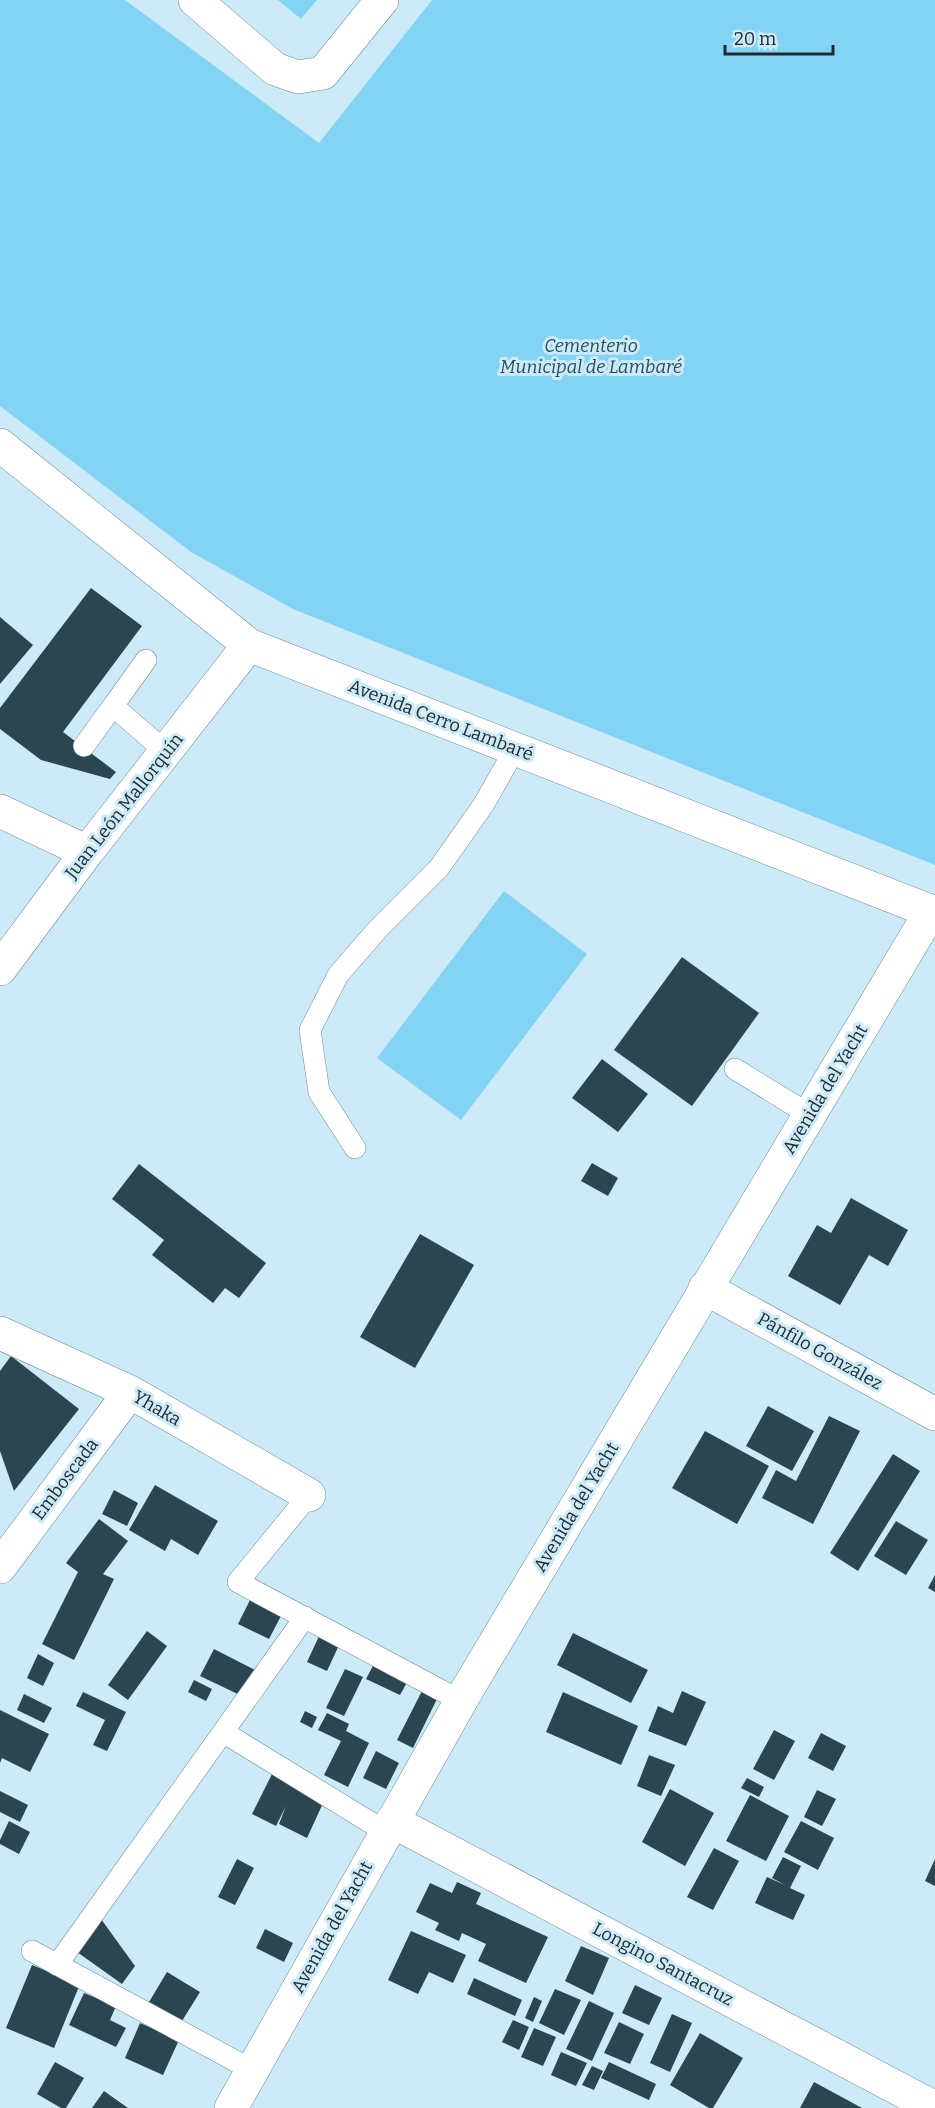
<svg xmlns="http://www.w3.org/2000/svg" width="935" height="2108" font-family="Bitter,serif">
<rect width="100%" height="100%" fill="#cceaf8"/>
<path fill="#83d3f5" d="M0 0H125L319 143 432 0H935V865L293 609 191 552 0 406Z
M278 0H317L301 19Z
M504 891 587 954 461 1120 377 1058Z"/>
<path fill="#2c4651" d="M91 588 142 626 63 732 116 772 110 779 41 760 0 729V708Z
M0 617 33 645 0 684Z
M682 957 759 1013 692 1106 614 1050Z
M602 1059 648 1094 618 1132 572 1098Z
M592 1163 618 1178 608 1196 581 1181Z
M139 1164 266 1263 239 1298 225 1288 213 1303 152 1255 164 1240 112 1199Z
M851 1198 908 1230 888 1266 869 1255 840 1305 788 1276 817 1225 831 1233Z
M420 1234 474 1265 415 1368 360 1337Z
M11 1356 79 1409 14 1491 0 1451V1371Z
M768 1406 814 1431 792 1471 746 1446Z
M829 1416 860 1431 813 1524 762 1498 776 1470 796 1481Z
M705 1431 769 1466 737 1524 672 1488Z
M893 1454 920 1471 858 1571 830 1553Z
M155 1485 218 1521 198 1555 171 1539 165 1551 129 1530Z
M114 1490 138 1503 127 1526 102 1514Z
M99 1519 128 1541 103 1574 114 1579 74 1660 42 1644 78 1572 66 1563Z
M896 1521 928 1540 906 1575 874 1556Z
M935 1575V1592L928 1588Z
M251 1598 282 1614 269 1639 238 1624Z
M147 1631 167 1646 128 1700 108 1685Z
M573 1633 648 1670 631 1703 557 1665Z
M320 1634 340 1643 327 1671 307 1662Z
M214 1649 257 1671 244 1697 200 1676Z
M38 1654 54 1663 43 1686 27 1678Z
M376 1660 410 1677 400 1695 366 1679Z
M345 1669 363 1677 344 1716 326 1708Z
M194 1680 212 1689 206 1701 188 1692Z
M422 1691 437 1699 413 1748 397 1740Z
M682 1691 706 1702 686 1746 648 1731 658 1706 673 1713Z
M83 1692 126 1712 107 1751 93 1745 105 1720 76 1706Z
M563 1692 638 1726 621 1765 546 1732Z
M24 1694 52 1708 44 1723 17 1710Z
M0 1710 49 1734 30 1772 2 1758 0 1763Z
M305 1711 317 1717 312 1728 300 1722Z
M327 1713 349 1724 346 1731 369 1743 348 1787 324 1775 341 1741 318 1730Z
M774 1730 795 1741 774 1780 753 1769Z
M821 1733 846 1746 833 1771 808 1758Z
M376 1751 399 1763 386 1789 363 1778Z
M649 1755 675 1765 661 1796 637 1786Z
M274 1770 324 1801 307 1838 279 1824 286 1806 276 1826 252 1814Z
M747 1778 764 1787 759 1797 741 1788Z
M670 1789 714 1813 685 1866 642 1842Z
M817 1790 836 1799 822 1826 804 1817Z
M0 1791 28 1805 20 1822 0 1812Z
M750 1795 789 1816 766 1861 726 1841Z
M9 1821 30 1832 19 1854 0 1844V1840Z
M801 1821 834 1838 818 1870 784 1852Z
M714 1848 739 1861 713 1910 687 1897Z
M783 1857 801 1866 790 1888 805 1895 793 1920 755 1903 767 1877 785 1885 772 1878Z
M237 1859 254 1868 235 1905 218 1897Z
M935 1859V1886L925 1881Z
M457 1882 481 1893 476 1904 548 1937 526 1983 478 1961 486 1944 462 1933 459 1941 435 1930 439 1923 416 1912 430 1883 452 1893Z
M101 1919 135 1966 122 1984 77 1952Z
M265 1929 293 1943 284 1962 256 1948Z
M411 1931 466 1955 453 1983 429 1972 418 1994 388 1980Z
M581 1946 609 1958 593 1995 565 1981Z
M32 1965 80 1984 54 2048 6 2028Z
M167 1972 200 1992 182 2021 149 2002Z
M474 1978 522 2000 515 2016 467 1994Z
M635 1985 662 1998 649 2025 622 2013Z
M555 1989 581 2000 564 2035 539 2023Z
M84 1993 116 2006 110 2020 126 2028 116 2047 69 2025Z
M534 1997 542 2001 533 2022 525 2018Z
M589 2001 614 2013 592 2061 566 2049Z
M672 2014 692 2023 670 2072 650 2063Z
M513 2020 529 2027 519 2050 502 2042Z
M619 2022 644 2034 630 2064 604 2053Z
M140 2023 179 2040 163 2075 125 2058Z
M534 2028 556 2037 543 2066 521 2057Z
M700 2033 743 2058 713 2108H709L670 2085Z
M561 2052 587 2063 576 2086 551 2075Z
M55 2062 84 2078 66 2108H61L37 2094Z
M609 2062 656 2084 649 2100 601 2078Z
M592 2066 603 2071 594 2090 582 2085Z
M814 2082 862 2108H800Z
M104 2091 128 2108H92Z"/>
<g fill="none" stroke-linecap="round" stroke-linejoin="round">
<defs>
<path id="service" d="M146 660 113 706 166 752
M84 746 113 706
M735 1069 810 1115
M355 1148 319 1092 310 1030 338 975 377 930 439 868 484 804 515 749
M309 1495 238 1582 461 1701
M223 1732 386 1832
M32 1951 252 2070
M57 1965 305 1617"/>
<path id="minor" d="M195 0 275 69 298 77 323 73 382 0
M0 811 87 852
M0 969 87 852 249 645
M705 1288 935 1414
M0 1333 130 1392 309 1495
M0 1567 130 1392
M392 1821 935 2108"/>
<path id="tertiary" d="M231 2108 467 1690 931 911"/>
<path id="secondary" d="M0 445 249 645 935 913"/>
</defs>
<use href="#service" stroke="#6e8a97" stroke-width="22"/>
<use href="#minor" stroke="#6e8a97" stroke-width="34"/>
<use href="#tertiary" stroke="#6e8a97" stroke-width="34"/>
<use href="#secondary" stroke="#6e8a97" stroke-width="34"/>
<use href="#service" stroke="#fff" stroke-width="21"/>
<use href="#minor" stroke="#fff" stroke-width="33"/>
<use href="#tertiary" stroke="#fff" stroke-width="33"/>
<use href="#secondary" stroke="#fff" stroke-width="33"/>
</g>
<g text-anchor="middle" stroke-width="6" stroke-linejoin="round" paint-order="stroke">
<g font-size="18" font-style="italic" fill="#254d5d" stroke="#cceaf8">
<text x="591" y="352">Cementerio<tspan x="591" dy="21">Municipal de Lambaré</tspan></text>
</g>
<g font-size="18" fill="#202b31" stroke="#cceaf8">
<text transform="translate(441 720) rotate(21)" y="6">Avenida Cerro Lambaré</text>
<text transform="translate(124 806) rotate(-52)" y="6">Juan León Mallorquín</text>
<text transform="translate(825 1089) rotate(-59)" y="6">Avenida del Yacht</text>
<text transform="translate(820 1351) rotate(29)" y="6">Pánfilo González</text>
<text transform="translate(157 1408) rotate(30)" y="6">Yhaka</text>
<text transform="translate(65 1479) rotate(-53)" y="6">Emboscada</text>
<text transform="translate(576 1507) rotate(-59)" y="6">Avenida del Yacht</text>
<text transform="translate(332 1927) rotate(-61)" y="6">Avenida del Yacht</text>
<text transform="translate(663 1964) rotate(28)" y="6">Longino Santacruz</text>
</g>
</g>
<path d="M725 45v9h108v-9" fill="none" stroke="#202b31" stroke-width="3"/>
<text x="734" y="45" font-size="18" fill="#202b31" stroke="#cceaf8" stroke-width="4.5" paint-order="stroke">20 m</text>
</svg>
